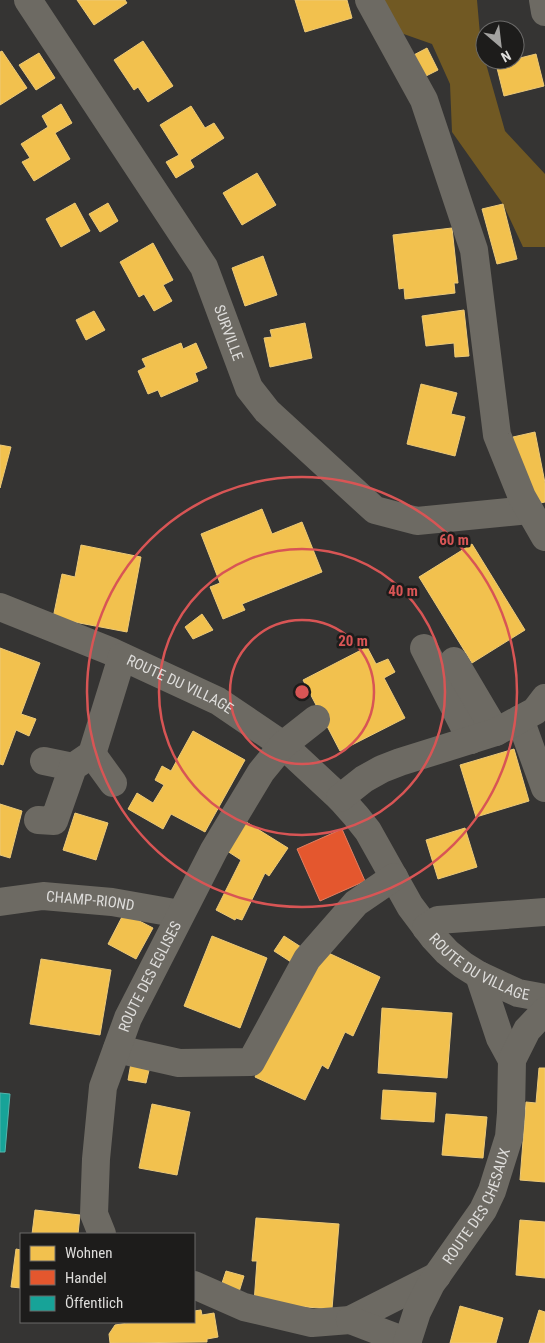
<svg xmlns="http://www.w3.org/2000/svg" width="545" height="1343" font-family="'Roboto Condensed',sans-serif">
<rect width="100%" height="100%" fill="#353433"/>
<path fill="#715923" d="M383 0H477L481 46 505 131 545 174V247H523L503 204 452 132 450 84 432 44 398 32Z"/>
<path fill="#f2c14e" stroke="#ecc978" d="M77 0H125L127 3 94 25Z
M295 0H347L352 18 305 32Z
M143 41 173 86 148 102 138 87 134 90 114 60Z
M427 48 438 70 418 80 408 58Z
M2 51 27 88 0 105V52Z
M39 53 55 78 36 90 19 65Z
M536 54 544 86 504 96 496 64Z
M61 104 72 123 55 133 70 159 34 181 22 162 30 158 21 144 48 127 42 116Z
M191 106 205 128 214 123 224 138 190 160 194 167 176 178 166 162 179 155 160 125Z
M257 173 276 205 242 225 223 193Z
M75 203 90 231 61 247 46 219Z
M108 203 118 221 100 232 89 214Z
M503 204 517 259 497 264 482 209Z
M452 228 458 283H454L455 293 405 299 404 288 399 289 393 235Z
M153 243 173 280 163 285 172 301 154 311 144 294 139 297 120 262Z
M263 256 277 295 245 306 232 268Z
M464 310 469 356 455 357 454 343 426 346 422 316Z
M94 311 105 330 86 340 76 320Z
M305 323 312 358 270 367 264 338 272 337 270 330Z
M181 343 183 349 196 343 207 368 195 373 198 381 161 397 158 390 148 394 138 371 146 367 142 359Z
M421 384 457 393 451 414 465 417 455 456 407 444Z
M535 432 545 483V502L536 504 523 489 513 437Z
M0 445 11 447 0 488Z
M262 509 272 534 302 522 322 572 242 604 245 610 223 619 210 587 220 583 201 534Z
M472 544 525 630 472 663 419 577Z
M81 545 141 557 127 632 53 618 62 574 75 577Z
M202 614 213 630 193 639 185 627Z
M367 647 376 664 388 659 395 672 384 678 405 718 340 751 303 680Z
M0 648 40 663 21 714 36 719 29 736 16 730 3 765 0 764Z
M193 731 245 760 205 832 171 814 163 829 128 809 137 793 153 803 164 785 155 780 162 766 171 771Z
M514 749 529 801 476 817 460 765Z
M0 804 22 811 10 858 0 855Z
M75 813 108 823 96 860 63 850Z
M243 820 288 848 269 876 265 873 242 920 236 918 235 920 216 910 241 860 224 849Z
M465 828 477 867 438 879 426 840Z
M124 913 153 928 136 959 108 944Z
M212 936 267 958 240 1028 184 1006Z
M284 936 301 947 291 962 274 951Z
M322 950 380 977 353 1036 345 1032 328 1069 322 1065 305 1100 255 1077 289 1004Z
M41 959 111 970 100 1035 30 1024Z
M382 1008 452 1013 447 1078 378 1073Z
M131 1063 150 1066 146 1083 128 1080Z
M539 1068H545V1182L520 1180 526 1102 536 1103Z
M383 1090 436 1093 434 1122 381 1119Z
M152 1104 190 1112 177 1175 139 1168Z
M446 1114 487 1117 483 1158 442 1155Z
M35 1210 80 1215 78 1234H32Z
M256 1218 339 1224 332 1309 254 1303 257 1261H252Z
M520 1220 545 1222V1278L516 1275Z
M16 1249 21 1250V1288L11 1287Z
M226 1271 244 1276 239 1292 221 1286Z
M460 1306 503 1318 496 1343H450Z
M201 1310 202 1315 214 1313 218 1337 207 1339V1342L110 1343 109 1334 115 1325 134 1322H194V1311Z
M539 1310 545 1312V1343H529Z"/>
<path fill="#e4572e" stroke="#e27f62" d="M342 829 365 881 320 901 297 849Z"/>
<path fill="#17a398" stroke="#53b4ac" d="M0 1093 10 1094 5 1152H0Z"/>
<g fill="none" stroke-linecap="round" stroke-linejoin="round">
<g stroke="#6d6a63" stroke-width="28">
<path id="s1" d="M28 0 204 267 249 388 267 411 375 510 417 521 529 510"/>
<path d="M369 0 424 100 474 250 497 435 522 497 545 537"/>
<path d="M543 0 545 12"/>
<path id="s2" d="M0 607 110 651 218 701 283 745 340 798 356 816 368 831 410 906 434 938 447 952 463 965 479 975 518 993 545 998"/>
<path d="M424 648 471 740"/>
<path d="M454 661 496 732"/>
<path d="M520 719 545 788"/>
<path d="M92 754 113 783"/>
<path d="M44 761 73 767"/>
<path d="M340 798 364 779 382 769 400 762 496 732 535 711 545 698"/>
<path d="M38 820 54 821 73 767 92 754 122 657"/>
<path id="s3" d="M0 902 43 896 112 902 180 914"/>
<path d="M426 928 438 920 545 912"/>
<path d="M479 975 500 1038 512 1060"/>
<path d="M117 1049 179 1063 251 1062 307 959 356 903 394 877"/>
<path id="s4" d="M102 1234 94 1214 96 1159 103 1087 128 1018 214 850 261 772 283 745 316 719"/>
<path d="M194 1285 244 1307 312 1323 350 1320 437 1276"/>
<path d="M350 1320 408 1342"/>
<path id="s5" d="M407 1343 417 1312 431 1284 483 1210 492 1191 509 1137 511 1113 512 1060 527 1030 545 1011"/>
</g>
</g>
<g fill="none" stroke="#d85555" stroke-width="2.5">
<circle cx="302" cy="692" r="72"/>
<circle cx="302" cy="692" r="143"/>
<circle cx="302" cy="692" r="215"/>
</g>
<g text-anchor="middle" stroke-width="5" stroke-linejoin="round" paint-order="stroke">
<g font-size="15" fill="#dedddb" stroke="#1d1c1b">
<text dy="5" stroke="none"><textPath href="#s1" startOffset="390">SURVILLE</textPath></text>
<text dy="5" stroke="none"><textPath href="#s2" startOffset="196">ROUTE DU VILLAGE</textPath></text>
<text dy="5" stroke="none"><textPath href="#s3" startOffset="91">CHAMP-RIOND</textPath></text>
<text dy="5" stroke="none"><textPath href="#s2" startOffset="618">ROUTE DU VILLAGE</textPath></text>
<text dy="5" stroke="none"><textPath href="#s4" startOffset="269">ROUTE DES EGLISES</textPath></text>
<text dy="5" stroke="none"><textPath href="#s5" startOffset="155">ROUTE DES CHESAUX</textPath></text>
</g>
</g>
<circle cx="302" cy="692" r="8" fill="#d85555" stroke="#1d1c1b" stroke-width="2.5"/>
<g font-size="15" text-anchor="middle" font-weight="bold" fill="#d85555" stroke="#1d1c1b" stroke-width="5" stroke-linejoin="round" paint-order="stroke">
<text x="454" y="545">60 m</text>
<text x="403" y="596">40 m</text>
<text x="353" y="646">20 m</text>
</g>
<rect x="20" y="1233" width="175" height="90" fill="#1d1c1b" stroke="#6a6968"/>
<rect x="30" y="1246" width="25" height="15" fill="#f2c14e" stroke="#6a6968"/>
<text x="65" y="1258" font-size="15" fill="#dedddb">Wohnen</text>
<rect x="30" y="1270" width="25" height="15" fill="#e4572e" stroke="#6a6968"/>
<text x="65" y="1283" font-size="15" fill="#dedddb">Handel</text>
<rect x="30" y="1296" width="25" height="15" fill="#17a398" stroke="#6a6968"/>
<text x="65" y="1308" font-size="15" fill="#dedddb">Öffentlich</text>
<g transform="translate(500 45) rotate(152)"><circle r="24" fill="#1d1c1b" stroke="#6a6968"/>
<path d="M0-4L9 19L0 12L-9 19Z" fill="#a3a2a0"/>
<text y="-8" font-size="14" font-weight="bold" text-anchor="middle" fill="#dedddb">N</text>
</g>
</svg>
